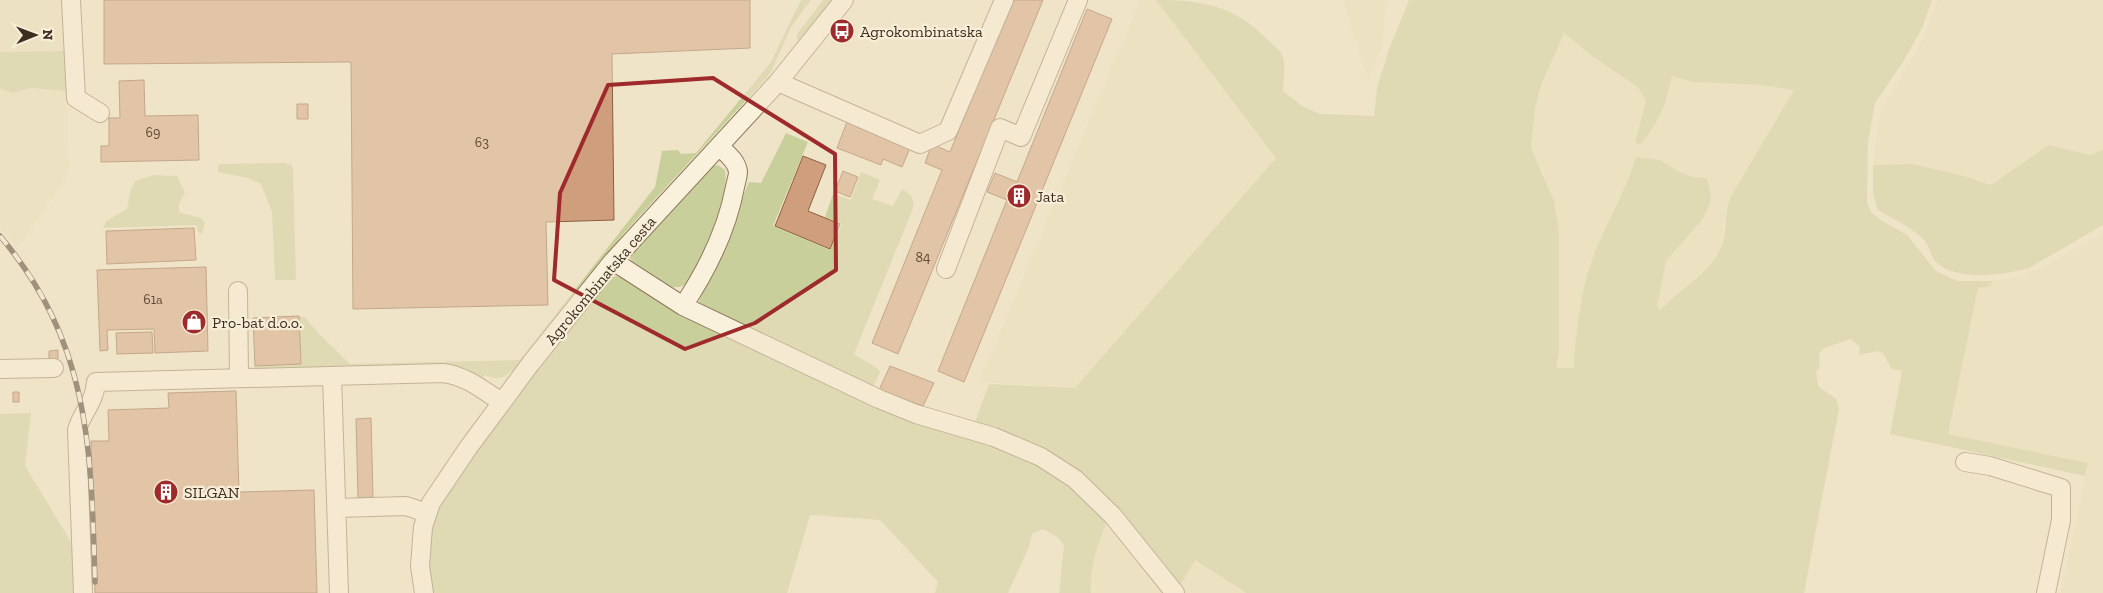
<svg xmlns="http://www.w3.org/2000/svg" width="2103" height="593" font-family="'Zilla Slab',serif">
<rect width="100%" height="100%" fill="#f0e4c8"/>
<path fill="#e6deb5" d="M0 0H66L67 51 0 52Z
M1140 0H1156L1276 158 1075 388 979 382Z
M1343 0H1385L1383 43 1369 82Z
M1938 0H2103V150L2090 155 2049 145 1991 185 1911 164 1873 165 1880 112 1923 39Z
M1564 33 1592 56 1638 87 1646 101 1635 143 1668 99 1672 76 1694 82 1762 85 1794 90 1730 198 1726 208 1722 246 1714 261 1670 299 1661 310 1657 308 1666 261 1688 236 1707 179 1692 177 1678 171 1660 160 1636 157 1629 183 1590 264 1578 327 1574 368H1556L1559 352V275L1545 176 1531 148 1535 108 1542 86Z
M0 88 12 93 31 88 67 91 69 173 23 241 16 246 0 228Z
M2103 233V593H2061L2088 463 1948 434 1978 288 1991 286 1992 281 2019 277 2048 264Z
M1108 520 1165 593H1091L1090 583 1094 557Z
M1195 560 1210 571 1246 593H1181L1178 589Z"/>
<path fill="#c9cf9b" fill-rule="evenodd" d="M801 0H811L791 27 771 72 763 82 625 232 518 365C508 375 500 383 485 375L483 378 455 367 310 370 254 368 255 366 301 364 299 316 305 317 319 334 350 364 520 360 655 187 662 151 678 150 681 154 696 153 771 62Z
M823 0H833L800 42 797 38V34Z
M1156 0C1202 0 1233 5 1267 39 1271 43 1278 48 1281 53 1287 62 1283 80 1283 91L1302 106 1320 114 1374 116 1377 88 1388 52 1409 0H1932L1922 28 1903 62 1875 103 1868 142 1867 202 1871 212 1882 221 1907 235 1936 271 1957 281H1992L1991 286 1978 288 1948 434 2088 463 2085 476 1890 434 1902 371 1891 369 1883 353 1878 351 1859 355 1860 347 1851 339 1824 348 1819 354 1820 368 1816 371 1818 386 1836 399 1839 409 1804 593H1246L1195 560 1178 589 1108 502 973 427 989 384 1075 388 1276 158ZM1564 33 1592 56 1638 87 1646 101 1635 143 1640 145C1658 124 1667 103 1672 76L1693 82 1762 85 1794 90 1730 198C1724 214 1728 233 1721 248 1710 274 1679 288 1661 310L1657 307 1666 261 1702 220 1708 208 1711 197 1707 178 1692 177 1678 171 1660 160 1636 157C1625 194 1604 226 1591 263 1581 291 1575 338 1574 368H1556L1559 352V232L1554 201 1531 148 1535 108 1541 86Z
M67 51V91L31 88 12 93 0 88V52Z
M786 133 808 142 773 226 830 250 842 224 825 217 833 194 851 200 861 172 880 180 872 199 893 206 902 189 911 195 914 204 912 211 854 354C863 361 874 363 880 372L874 385 868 387 698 304 749 182 761 183Z
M2049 145 2090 155 2103 150V225L2029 268C2005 275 1956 282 1936 262 1930 256 1930 245 1923 239 1910 226 1893 219 1878 210L1873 195V165L1911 164 1960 175 1991 185Z
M283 163 292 165 293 170 296 280H275L272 212 261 184 248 178 218 172V165L222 164Z
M718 165 725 170C730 193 703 283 679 287 663 290 646 274 633 267L629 253 712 166Z
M153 175 177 176 185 193 179 204V212L201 218 205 223 202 234 199 233 196 225 103 228 106 221 127 209 130 192 135 181Z
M616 276 634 280 653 298 665 306 705 327 1062 474 1108 520C1098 544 1089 567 1091 593H1059L1064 545 1056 536 1043 529 1032 534 1029 547 1008 593H935L938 582 880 520 810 515 787 593H433C425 571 426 543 434 522 451 477 482 440 511 403 543 362 575 321 608 280Z
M31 413 25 466 76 550 77 593H0V414Z"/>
<path fill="#cf9f7d" stroke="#8d5f41" d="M104 0H750V48L612 54 614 220 546 222 548 305 353 309 351 62 104 64Z
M1012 0H1043L898 354 872 343 942 170 925 163 932 144 950 152Z
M1087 9 1112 19 964 382 938 371 1007 200 987 192 995 173 1017 182Z
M144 80 145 116 198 115 199 160 101 162V146H109V118H120L119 81Z
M297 104H308V119H297Z
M847 122 910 148 902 167 883 159 881 165 837 148Z
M803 156 826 165 808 211 840 224 830 249 775 226Z
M843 171 858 177 850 197 835 191Z
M194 228 196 260 107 264 106 231Z
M206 267 208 351 155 353 154 329 107 330 108 350 100 351 97 270Z
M299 316 301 364 255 366 253 318Z
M152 332 153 353 117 354 116 333Z
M58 350V360H49V351Z
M890 366 934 383 923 406 879 390Z
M236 391 239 492 314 490 317 593H95L91 441H109L108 410 169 408 168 393Z
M13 392H19V402H13Z
M371 418 373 497 358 498 356 419Z"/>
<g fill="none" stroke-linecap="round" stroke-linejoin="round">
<defs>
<path id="minor" d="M71 0 76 98 100 113
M778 82 920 144 948 131 1004 0
M613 261 683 306 879 399 916 414 994 437 1041 457 1075 479 1113 516 1175 593
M946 269 1000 128 1021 137 1078 0
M238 291 239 378
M683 306C707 270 727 230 735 187 736 182 738 176 738 172 737 161 727 154 720 147
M0 369 54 368
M332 376 339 593
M1965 462 1990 466 2061 488V520L2046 593
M337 508 406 506 427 513
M83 593 77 430C82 412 95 402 96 382L443 373C466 376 482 389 501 402
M424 593 420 566 423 527 431 503 468 448 531 363 613 261 778 82 844 0"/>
</defs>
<use href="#minor" stroke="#8d765c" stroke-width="20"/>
<use href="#minor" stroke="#faf1dc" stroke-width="18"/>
<defs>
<path id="rail" d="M0 236C91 344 91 450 95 582"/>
</defs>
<use href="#rail" stroke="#3d2e20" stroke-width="5.5"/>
<use href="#rail" stroke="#f7eed8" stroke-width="4" stroke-dasharray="11" stroke-linecap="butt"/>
</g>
<path d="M0 0H2103V593H0ZM713 78 835 154 836 270 755 323 685 349 554 280 560 193 608 85Z" fill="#f0e4c8" fill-opacity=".55" fill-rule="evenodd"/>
<path fill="none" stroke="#9e2a2b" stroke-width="4" stroke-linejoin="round" d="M713 78 835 154 836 270 755 323 685 349 554 280 560 193 608 85Z"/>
<defs>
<symbol id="bus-disc" viewBox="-11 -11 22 22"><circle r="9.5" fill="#9e2a2b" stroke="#f7eed8"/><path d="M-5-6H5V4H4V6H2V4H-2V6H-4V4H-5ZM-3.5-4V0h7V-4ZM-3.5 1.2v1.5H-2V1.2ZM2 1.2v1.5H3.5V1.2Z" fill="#fff"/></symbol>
<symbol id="building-disc" viewBox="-11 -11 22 22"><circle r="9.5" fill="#9e2a2b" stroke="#f7eed8"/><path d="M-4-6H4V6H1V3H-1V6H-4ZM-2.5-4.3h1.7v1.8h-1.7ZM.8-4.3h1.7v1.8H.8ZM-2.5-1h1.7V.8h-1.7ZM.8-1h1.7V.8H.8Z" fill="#fff"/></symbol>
<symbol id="shop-disc" viewBox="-11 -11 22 22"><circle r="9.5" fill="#9e2a2b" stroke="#f7eed8"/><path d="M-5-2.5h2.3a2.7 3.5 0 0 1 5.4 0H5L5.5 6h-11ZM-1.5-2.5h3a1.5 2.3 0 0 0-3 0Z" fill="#fff"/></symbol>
</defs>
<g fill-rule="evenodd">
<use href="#bus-disc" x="828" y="17" width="28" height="28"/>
<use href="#building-disc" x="1005" y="182" width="28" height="28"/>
<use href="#shop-disc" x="180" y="308" width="28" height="28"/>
<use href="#building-disc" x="152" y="478" width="28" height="28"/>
</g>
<g text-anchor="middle" stroke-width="4.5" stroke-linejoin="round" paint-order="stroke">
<g font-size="14" fill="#624a37">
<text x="153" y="137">69</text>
<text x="482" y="147">63</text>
<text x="923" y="262">84</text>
<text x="153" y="304">61a</text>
</g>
<g font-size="16" fill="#3d2e20" stroke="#f7eed8" text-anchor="start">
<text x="860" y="37">Agrokombinatska</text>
<text x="1036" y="202">Jata</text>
<text x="212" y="328">Pro-bat d.o.o.</text>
<text x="184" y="498">SILGAN</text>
</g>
<g font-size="16" fill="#3d2e20" stroke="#f7eed8">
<text transform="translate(600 280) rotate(-50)" y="6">Agrokombinatska cesta</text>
</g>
</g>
<g transform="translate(35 35) rotate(89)" stroke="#f7eed8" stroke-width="4" paint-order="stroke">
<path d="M0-4L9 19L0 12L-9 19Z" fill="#3d2e20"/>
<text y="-8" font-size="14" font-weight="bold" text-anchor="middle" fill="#3d2e20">N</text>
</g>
</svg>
